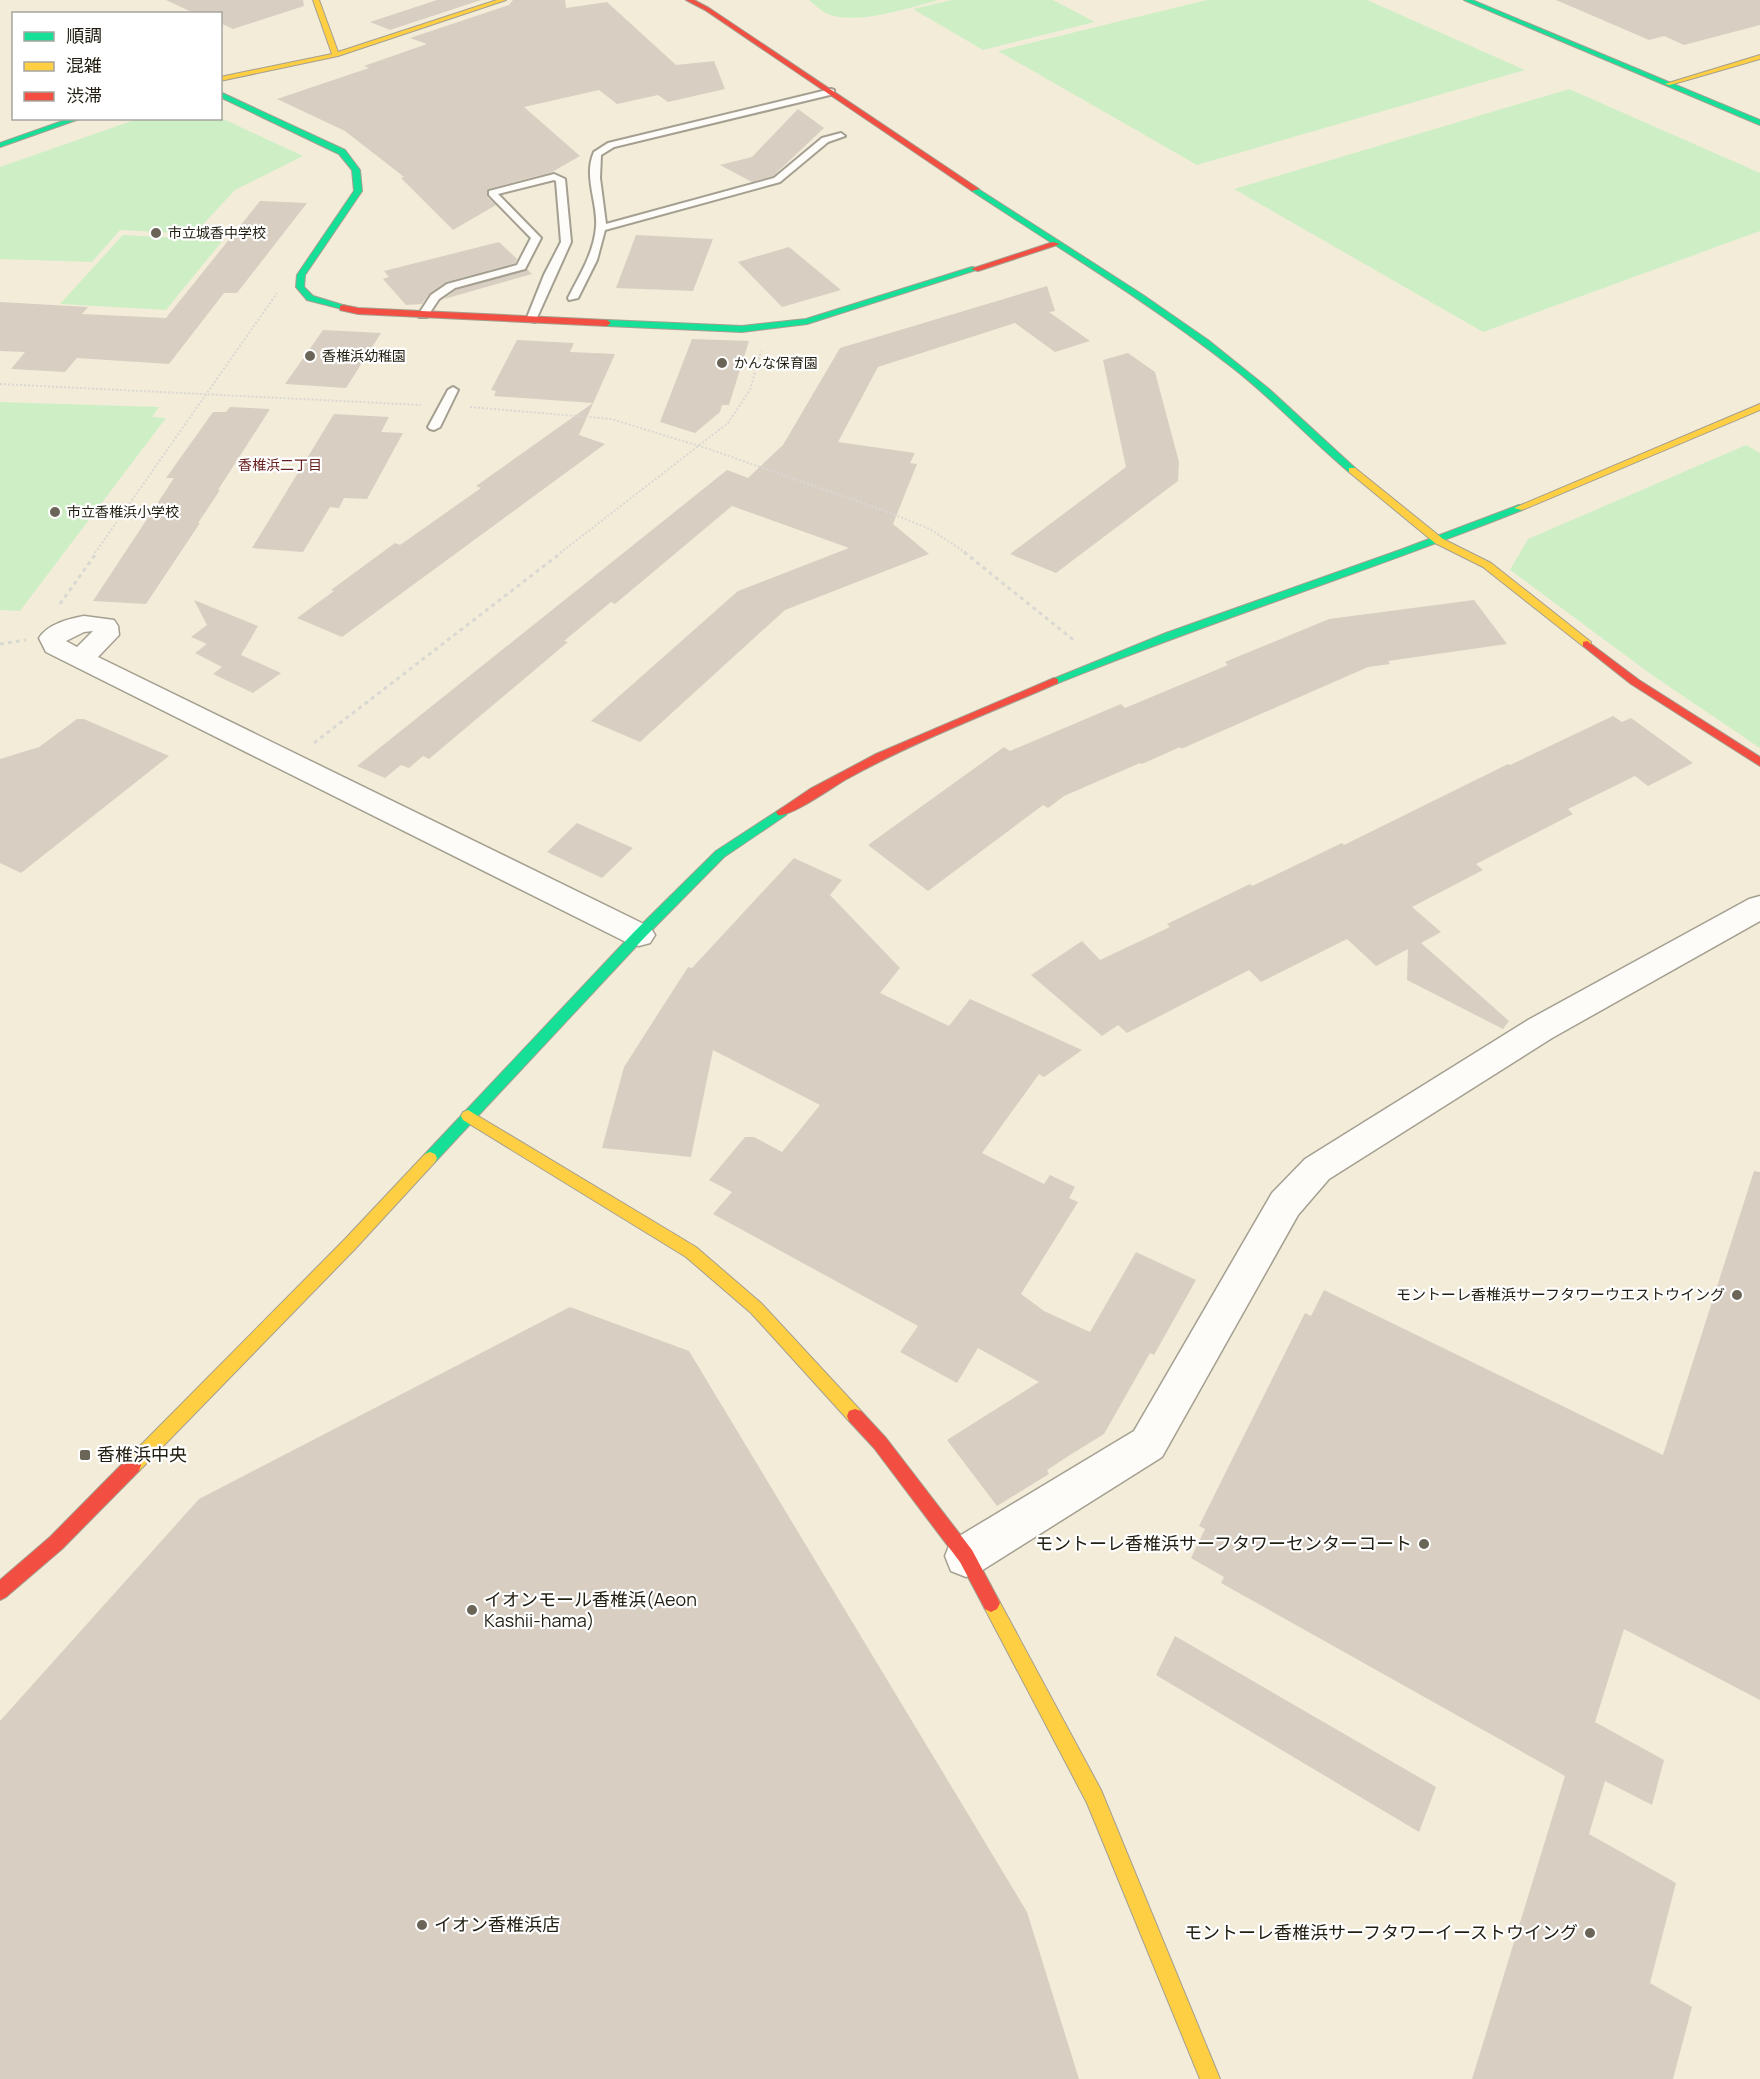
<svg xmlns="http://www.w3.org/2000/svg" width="1760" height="2079" font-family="Manrope,'Noto Sans JP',sans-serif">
<rect width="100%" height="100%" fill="#f3ecd9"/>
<path fill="#ceefc6" d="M809 0H939C911 7 851 28 824 12 819 9 814 4 809 0Z
M952 0H1053L1095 22 983 50 913 9Z
M1207 0H1367L1525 70 1197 165 998 51Z
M1569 89 1760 173V231L1483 332 1234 189Z
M140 118H221L303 156 235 190 194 234 120 230 92 262 0 259V167Z
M123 235 223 240 166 310 60 304Z
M0 402 159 407 152 417 166 418 20 611 0 610Z
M1746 445 1760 453V748L1652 675 1510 570 1528 539Z"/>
<path fill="#d9cec2" d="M166 0H303L304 6 233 29 220 23V14H196Z
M437 0H481L390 30 370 22Z
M513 0H565L566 8 607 2 676 65 714 61 725 89 668 102 658 95 617 104 599 90 524 107 580 156 552 172 488 189 487 197 496 205 453 230 401 178 404 177 345 131 277 99 369 68 364 66 427 44 410 38 509 5Z
M1556 0H1760V25L1684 45 1664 36 1649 40Z
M798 109 824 128 773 176 752 182 720 165 752 157Z
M260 201 307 203 237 293H224L169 364 77 358 65 372 11 369 25 352 0 351V302L88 307 82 314 166 318Z
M636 235 713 239 693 291 616 288Z
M499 242 517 259 515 263 446 282 430 293 422 304 406 305 383 279 389 277 384 271Z
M789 247 841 290 782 307 738 262Z
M527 269 532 274 444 299 456 290Z
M1047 286 1055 311 1049 312 1090 341 1055 352 1015 323 878 367 838 442 915 453 910 463 917 464 893 524 929 554 785 610 640 742 591 721 738 591 849 548 732 506 615 604 611 602 564 641 568 642 429 759 423 756 409 768 401 765 385 778 357 766 727 470 748 478 783 445 840 348Z
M323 330 381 333 346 388 285 384Z
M692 339 749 341 729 405H722L720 412 695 433 660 422Z
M517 340 574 343 570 352 615 354 579 435 605 444 342 637 297 618 334 591 331 590 395 543 400 545 481 488 476 486 593 403 494 396 496 391 491 390Z
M1128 353 1155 372 1179 462 1178 481 1056 573 1010 554 1126 467 1103 360Z
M230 407 270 409 218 490H220L198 523H200L146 604 93 601 174 478H166L213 412H226Z
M334 414 389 417 381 432 403 433 367 499 344 498 339 508 330 507 303 552 252 548Z
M194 600 258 626 241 655 281 673 253 693 213 674 222 667 195 653 207 644 191 637 207 625Z
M1474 600 1507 644 1388 661 1390 664 1368 667 1181 749 1180 747 1142 764 1140 763 1064 796 1048 808 1043 805 928 891 868 845 1004 747 1010 751 1121 704 1125 708 1228 665 1225 662 1329 619Z
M1613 716 1622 722 1631 718 1693 763 1648 786 1635 776 1568 809 1573 814 1476 864 1483 870 1412 907 1441 932 1421 943 1509 1021 1503 1029 1407 980 1408 949 1376 966 1347 939 1261 982 1249 970 1127 1033 1118 1025 1102 1036 1031 975 1082 941 1100 960 1170 927 1167 924 1250 884 1252 886 1342 843 1344 845 1508 764 1510 765Z
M77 719H84L169 756 21 873 0 863V759L39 747Z
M577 823 633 848 602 878 547 852Z
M794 858 842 880 830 895 900 968 880 993 949 1026 970 999 1082 1050 1044 1077 1039 1074 982 1153 1044 1184 1050 1175 1075 1187 1069 1198 1078 1202 1021 1294 1044 1311 1090 1332 1136 1252 1196 1280 1154 1355 1150 1353 1104 1434 1070 1455 1047 1470 1049 1474 997 1506 947 1440 1039 1382 978 1348 957 1383 900 1352 918 1326 713 1214 732 1192 709 1180 745 1137H754L782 1152 820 1105 713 1050 691 1157 602 1148 624 1067 688 967 692 968Z
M1754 1171 1760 1172V1700L1624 1629 1595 1722 1664 1760 1652 1805 1605 1781 1589 1834 1676 1883 1650 1983 1692 2007 1673 2079H1472L1565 1776 1221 1583 1224 1577 1191 1558 1205 1529 1199 1526 1305 1313 1311 1316 1324 1290 1663 1455Z
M570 1307 689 1351 1027 1912 1079 2079H0V1721L199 1499Z
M1175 1636 1436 1787 1419 1832 1156 1675Z"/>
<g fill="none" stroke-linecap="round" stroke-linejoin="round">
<defs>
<path id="lane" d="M831 89 834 90V94L614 147 601 155 600 178 606 224 774 178 822 138 841 133 845 136 828 142 780 182 605 230 597 260 578 298 569 300 568 298C579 276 594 253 596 227 598 203 583 176 594 152L608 143Z
M554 174 565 179 571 242 535 322 526 320 544 275 561 242 556 181 554 180 498 194 541 238 525 269 455 288 439 299 427 317H419L418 315 431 295 447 284 517 265 531 238 489 195V191Z
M453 387 458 390 440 427 434 430 430 429 428 427 448 390Z"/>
<path id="street" d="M84 616 114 620 118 626 119 635 98 657 650 927 655 935 650 943 639 946 628 943 46 652 39 638C48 624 68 619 84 616ZM93 631 77 647 66 641 84 632Z
M1760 896V921L1552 1038 1329 1179 1298 1215 1162 1457 981 1571 966 1577 951 1571 945 1556 951 1541 1134 1431 1272 1193 1305 1159 1528 1020 1749 899Z"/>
<path id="fast" d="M1464 0H1472L1760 120V125Z
M220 92 345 150 360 170 362 191 305 275 304 287 313 296 346 306V310L307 300 296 287 297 275 354 191 352 170 339 154 220 97Z
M71 118H82L0 147V143Z
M975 187 1143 295 1208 340 1269 389 1355 468V472H1349C1309 438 1274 400 1233 368 1150 303 1060 249 972 191L971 189Z
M972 267 979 269 807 324 742 332 607 326 603 323 607 320 742 326 806 319Z
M1519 505 1522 506V510C1369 571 1211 621 1058 683L1054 684 1048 681 1166 633 1400 550Z
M782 808 788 812 786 815 724 857 644 938 435 1162 430 1164 425 1162 423 1158 425 1154 634 932 716 851Z"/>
<path id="slow" d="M313 0H319L338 52 497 0H506L338 56 220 81V77L332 54Z
M1760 55V59L1670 85 1665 84Z
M1760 404V410L1522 510 1514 508Z
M1349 468H1355L1443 539 1491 563 1591 642V646H1583L1483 567 1435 543 1349 472Z
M468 1110 696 1247 761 1303 861 1411 863 1416 861 1421 855 1423 849 1421 751 1313 686 1257 463 1120 461 1116 463 1112Z
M430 1152 435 1154 437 1158 435 1162 355 1249 139 1471 133 1473 127 1471 125 1465 127 1459 345 1239 425 1154Z
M991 1594 997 1597 1101 1790 1220 2079H1200L1087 1803 985 1609 982 1603 985 1597Z"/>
<path id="jam" d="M686 0H694L709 8 979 189 972 191 705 10Z
M1053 242 1060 244 978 271 971 269Z
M343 305 358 308 607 320 611 323 607 326 358 314 340 310V306Z
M1587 641 1639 680 1760 757V766L1631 684 1583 646V642Z
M1054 678 1058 679V683C987 714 913 742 845 780 833 787 789 818 778 815L776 812 810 789 876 754Z
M855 1409 861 1411 886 1438 972 1550 997 1597 1000 1603 997 1609 991 1612 985 1609 960 1562 874 1448 849 1421 847 1416 849 1411Z
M133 1457 139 1459 141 1465 139 1471 62 1549 6 1597 0 1600V1580L50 1537 127 1459Z"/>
</defs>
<use href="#lane" stroke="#a49f90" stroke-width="4"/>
<use href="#street" stroke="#a49f90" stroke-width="3"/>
<use href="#fast" stroke="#a49f90" stroke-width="2"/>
<use href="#slow" stroke="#a49f90" stroke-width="2"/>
<use href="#jam" stroke="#a49f90" stroke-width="2"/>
<path stroke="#dad8d3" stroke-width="2" stroke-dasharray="2 2" stroke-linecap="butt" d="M0 384 421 405
M470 407 611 419 709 449 885 511 930 529 966 553
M95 553 277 293
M560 553 728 423 750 390 761 351"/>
<path stroke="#dad8d3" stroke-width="3" stroke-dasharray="4 4" stroke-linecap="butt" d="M964 552 1076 642
M60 604 97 552
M0 644 26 640
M314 743 562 552"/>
<use href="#lane" fill="#fdfcf9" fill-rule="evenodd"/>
<use href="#street" fill="#fdfcf9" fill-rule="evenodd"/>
<use href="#fast" fill="#16e098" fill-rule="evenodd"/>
<use href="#slow" fill="#ffcf43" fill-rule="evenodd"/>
<use href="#jam" fill="#f24e42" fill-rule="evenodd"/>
</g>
<g fill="#6a6556" stroke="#fff" stroke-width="2">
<circle cx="156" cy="233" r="6"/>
<circle cx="310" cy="356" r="6"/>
<circle cx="722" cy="363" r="6"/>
<circle cx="55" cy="512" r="6"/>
<circle cx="1737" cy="1295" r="6"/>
<rect x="79" y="1449" width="12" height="12" rx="3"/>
<circle cx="1424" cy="1544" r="6"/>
<circle cx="472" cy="1610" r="6"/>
<circle cx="422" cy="1925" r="6"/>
<circle cx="1590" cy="1933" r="6"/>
</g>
<g text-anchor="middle" stroke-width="4.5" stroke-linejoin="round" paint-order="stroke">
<g font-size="14" fill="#211d10" stroke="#fff" text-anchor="start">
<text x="168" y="238">市立城香中学校</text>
<text x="322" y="361">香椎浜幼稚園</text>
<text x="734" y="368">かんな保育園</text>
<text x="67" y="517">市立香椎浜小学校</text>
</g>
<g font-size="14" fill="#66211f" stroke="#fff">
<text x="280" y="470">香椎浜二丁目</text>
</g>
<g font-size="15" fill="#211d10" stroke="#fff" text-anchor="end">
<text x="1725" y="1300">モントーレ香椎浜サーフタワーウエストウイング</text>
</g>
<g font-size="18" fill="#211d10" stroke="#fff" text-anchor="start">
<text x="97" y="1461">香椎浜中央</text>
<text x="1412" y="1550" text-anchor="end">モントーレ香椎浜サーフタワーセンターコート</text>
<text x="484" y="1606">イオンモール香椎浜(Aeon<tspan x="484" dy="21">Kashii-hama)</tspan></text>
<text x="434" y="1931">イオン香椎浜店</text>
<text x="1578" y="1939" text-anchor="end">モントーレ香椎浜サーフタワーイーストウイング</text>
</g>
</g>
<rect x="12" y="12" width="210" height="108" fill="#ffffff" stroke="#a6a59f" stroke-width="1.5"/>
<rect x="24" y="32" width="30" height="9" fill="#16e098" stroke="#a6a59f" stroke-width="1.5"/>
<text x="66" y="42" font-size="18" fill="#211d10">順調</text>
<rect x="24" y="62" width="30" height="9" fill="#ffcf43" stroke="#a6a59f" stroke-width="1.5"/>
<text x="66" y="72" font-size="18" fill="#211d10">混雑</text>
<rect x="24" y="92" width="30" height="9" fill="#f24e42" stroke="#a6a59f" stroke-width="1.5"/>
<text x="66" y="102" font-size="18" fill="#211d10">渋滞</text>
</svg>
